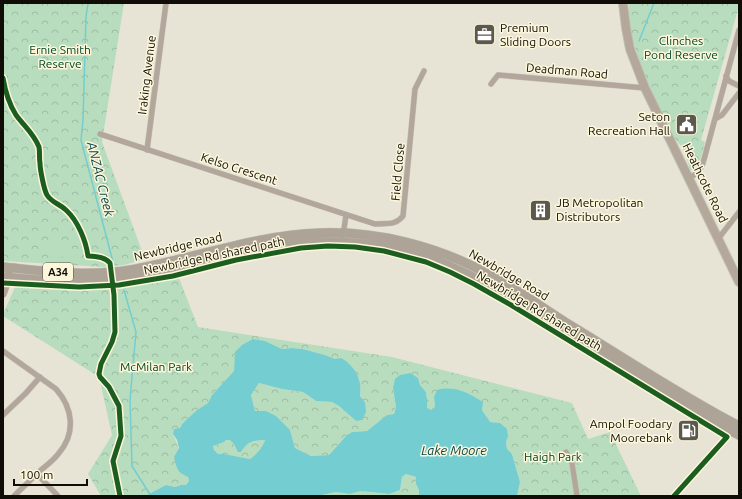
<svg xmlns="http://www.w3.org/2000/svg" width="742" height="499" font-family="Ubuntu,sans-serif">
<defs>
<pattern id="park-crowns" width="20" height="18" patternUnits="userSpaceOnUse"><rect width="20" height="18" fill="#b8ddbe"/><path d="M2 6a3 3 0 1 1 6 0M12 15a3 3 0 1 1 6 0" fill="none" stroke="#9dbca2"/></pattern>
</defs>
<rect width="100%" height="100%" fill="#e7e4d6"/>
<path fill="url(#park-crowns)" d="M3 3H124L102 142 145 259 124 265 103 267 3 261Z
M629 3H739V6L701 140 705 142 699 165 696 170H690L686 156 682 147 676 140C657 103 637 66 630 25 629 18 629 10 629 3Z
M179 278 198 327 392 357 572 403 588 439 610 432 641 496H517L520 482 512 454 507 449 506 442 508 436 500 423 490 422 482 410 434 397 435 407 431 411 427 408V399L426 392 420 385 418 378 393 388 396 407 394 414 387 415 367 431 352 432 347 435 329 455 311 456 295 448 290 430 266 411H255L251 395 259 383 282 389 303 392 316 401 332 402 339 406 356 421 362 419 365 402 360 396 361 389 335 359 325 355 303 349 292 348 282 349 265 341 236 352 234 371 212 395 208 403 197 410 182 424 180 428 173 435C180 446 180 460 182 474L188 477 189 481 186 485H181L175 487 166 485 145 496H101L88 474 112 435 99 377 3 316V314L16 285 50 288 105 289Z
M230 439 233 443 235 448 245 445 249 442 265 440C263 447 256 455 250 459L224 454H218L215 452 213 446 226 440Z
M406 474 416 477V484L419 490V496H317L336 492 350 494 361 491 389 494 400 490 402 477Z"/>
<path fill="#b8ddbe" d="M45 241 62 243 66 246 73 249 76 252 77 256C67 264 66 257 58 255L57 253 43 251Z"/>
<path fill="#74cdd0" fill-rule="evenodd" d="M253 339 265 341 282 349 292 348 303 349 325 355 335 359 341 358C344 360 347 361 349 364 358 372 362 384 360 396L365 402 366 412 362 420 356 421 339 406 332 402 316 401 303 392 282 389 259 383 251 395 255 411H266L276 416 290 430 295 448 311 456 329 455 347 435 352 432 367 431 387 415 394 414 396 407 393 388 395 379 400 375 410 373 418 378 420 385 426 392 427 399V408L431 410 435 407 434 397 437 390C454 385 469 393 483 402L482 410 490 422 500 423 507 429 508 436 506 442 507 449 512 454 520 482 517 496H419V490L416 484V477L406 474 402 477 400 490 389 494 361 491 350 494 336 492 317 496H145L166 485 175 487 181 485H186L189 481 188 477C177 472 177 469 174 457L179 448 177 440 173 434 174 429 180 428 182 424 197 410 208 403 212 395 234 371 235 352 242 345ZM226 440H230L233 443 238 452H241C248 441 252 441 265 440 263 447 256 455 250 459L224 454H218L214 450 213 446 224 442Z"/>
<g fill="none" stroke-linecap="round" stroke-linejoin="round">
<path stroke="#74cdd0" stroke-width="1.5" d="M88 3 86 17 83 120 81 140 113 262
M639 41 654 3
M124 290 136 332 130 400 132 466 151 496"/>
<defs>
<path id="street" d="M726 76 729 81 739 86
M491 84 498 75 645 88
M715 119 722 115 739 93
M100 134 375 224C387 223 395 226 403 216L415 89 424 71
M147 150 166 3
M689 178C697 174 700 171 703 163L739 30
M343 236 346 215
M718 239 739 212
M3 351 56 389C73 408 76 433 59 453 54 460 47 465 41 470 32 479 23 487 14 496
M3 415 26 393 40 377
M566 452 572 463 577 496
M37 474 58 496
M674 496 733 431"/>
<path id="secondary" d="M3 294 7 283 9 273"/>
<path id="primary" d="M623 3 626 28 630 49 645 88 739 282"/>
<path id="highway" d="M3 267C45 271 88 277 130 270 193 259 255 235 320 233 378 231 437 246 488 274 515 288 540 306 565 322 623 357 679 395 739 426
M3 277C55 282 106 284 158 272 182 266 207 260 232 254 245 251 257 248 271 246 322 239 374 240 424 256 448 264 469 275 491 286L692 410 739 435"/>
</defs>
<use href="#street" stroke="#c3c1b6" stroke-width="6"/>
<use href="#secondary" stroke="#c3c1b6" stroke-width="8"/>
<use href="#primary" stroke="#c3c1b6" stroke-width="10"/>
<use href="#highway" stroke="#c3c1b6" stroke-width="10"/>
<use href="#street" stroke="#b3a69a" stroke-width="5"/>
<use href="#secondary" stroke="#b1a395" stroke-width="7"/>
<use href="#primary" stroke="#b3a89a" stroke-width="8"/>
<use href="#highway" stroke="#aea397" stroke-width="9"/>
<defs>
<path id="cycleway" d="M3 78C5 90 9 104 16 115 24 126 34 134 39 147 40 152 39 158 40 163 40 169 44 190 47 195 52 203 60 204 66 210 78 221 86 241 88 256 96 256 105 257 110 263L114 295 115 332 112 342 101 364 99 374 100 377 109 387 119 406 121 436 113 461 120 496
M3 283 79 287 119 285 173 276 236 260 301 248 328 246 355 247 384 251 426 262 450 272 474 284 511 305 727 437 674 496"/>
</defs>
<use href="#cycleway" stroke="#fcf6db" stroke-width="8"/>
<use href="#cycleway" stroke="#1b5e20" stroke-width="5"/>
</g>
<defs>
<symbol id="office-square" viewBox="-11 -11 22 22"><rect x="-9" y="-9" width="18" height="18" rx="4" fill="#5b584e" stroke="#fcf6db"/><path d="M-6-3h4V-5.5h4V-3h4V5H-6ZM-1-4.5V-3h2v-1.5ZM-6 0V1H6V0Z" fill="#fff"/></symbol>
<symbol id="civic-square" viewBox="-11 -11 22 22"><rect x="-9" y="-9" width="18" height="18" rx="4" fill="#5b584e" stroke="#fcf6db"/><path d="M-.6-6.5H3V-4.5H.6V-3L4-1V1h2V6H-6V1h2V-1L-.6-3ZM-1.2 2.5V6h2.4V2.5Z" fill="#fff"/></symbol>
<symbol id="building-square" viewBox="-11 -11 22 22"><rect x="-9" y="-9" width="18" height="18" rx="4" fill="#5b584e" stroke="#fcf6db"/><path d="M-4-6H4V6H1V3H-1V6H-4ZM-2.5-4.3h1.7v1.8h-1.7ZM.8-4.3h1.7v1.8H.8ZM-2.5-1h1.7V.8h-1.7ZM.8-1h1.7V.8H.8Z" fill="#fff"/></symbol>
<symbol id="fuel-square" viewBox="-11 -11 22 22"><rect x="-9" y="-9" width="18" height="18" rx="4" fill="#5b584e" stroke="#fcf6db"/><path d="M-5.5-6h7V0h2V4h1.3V-2.5L3-4.5l.8-.8L6-3V5H2.5V1h-1V6h-7ZM-4.2-4.7v3.2H.2V-4.7Z" fill="#fff"/></symbol>
</defs>
<g fill-rule="evenodd">
<use href="#office-square" x="472" y="22" width="25" height="25"/>
<use href="#civic-square" x="674" y="112" width="25" height="25"/>
<use href="#building-square" x="528" y="198" width="25" height="25"/>
<use href="#fuel-square" x="676" y="418" width="25" height="25"/>
</g>
<g text-anchor="middle" stroke-width="3" stroke-linejoin="round" paint-order="stroke">
<rect fill="#fcf6db" stroke="#565345" stroke-width="1" x="43" y="263" width="30" height="18" rx="3"/>
<g font-size="11" font-weight="bold" fill="#0f0d05">
<text x="58" y="276">A34</text>
</g>
<g font-size="12" fill="#0f0d05" stroke="#fcf6db" text-anchor="start">
<text x="500" y="32">Premium<tspan x="500" dy="14">Sliding Doors</tspan></text>
<text x="670" y="121" text-anchor="end">Seton<tspan x="670" dy="14">Recreation Hall</tspan></text>
<text x="556" y="207">JB Metropolitan<tspan x="556" dy="14">Distributors</tspan></text>
<text x="672" y="428" text-anchor="end">Ampol Foodary<tspan x="672" dy="14">Moorebank</tspan></text>
</g>
<g font-size="12" fill="#014626" stroke="#fcf6db">
<text x="681" y="45">Clinches<tspan x="681" dy="14">Pond Reserve</tspan></text>
<text x="60" y="54">Ernie Smith<tspan x="60" dy="14">Reserve</tspan></text>
<text x="156" y="371">McMilan Park</text>
<text x="553" y="461">Haigh Park</text>
</g>
<g font-size="12" fill="#0f0d05" stroke="#fcf6db">
<text transform="translate(567 71) rotate(5)" y="4">Deadman Road</text>
<text transform="translate(147 75) rotate(-83)" y="4">Iraking Avenue</text>
<text transform="translate(239 169) rotate(18)" y="4">Kelso Crescent</text>
<text transform="translate(398 172) rotate(-85)" y="4">Field Close</text>
<text transform="translate(705 183) rotate(64)" y="4">Heathcote Road</text>
<text transform="translate(178 247) rotate(-13)" y="4">Newbridge Road</text>
<text transform="translate(214 256) rotate(-12)" y="4">Newbridge Rd shared path</text>
<text transform="translate(509 275) rotate(30)" y="4">Newbridge Road</text>
<text transform="translate(539 311) rotate(31)" y="4">Newbridge Rd shared path</text>
</g>
<g font-size="13" font-style="italic" fill="#094448" stroke="#fcf6db">
<text transform="translate(101 179) rotate(76)" y="5">ANZAC Creek</text>
<text x="454" y="455">Lake Moore</text>
</g>
</g>
<rect width="742" height="499" fill="none" stroke="#0f0d05" stroke-width="8"/>
<path d="M14 479v6h73v-6" fill="none" stroke="#0f0d05" stroke-width="2"/>
<text x="20" y="479" font-size="12" fill="#0f0d05" stroke="#fcf6db" stroke-width="3" paint-order="stroke">100 m</text>
</svg>
